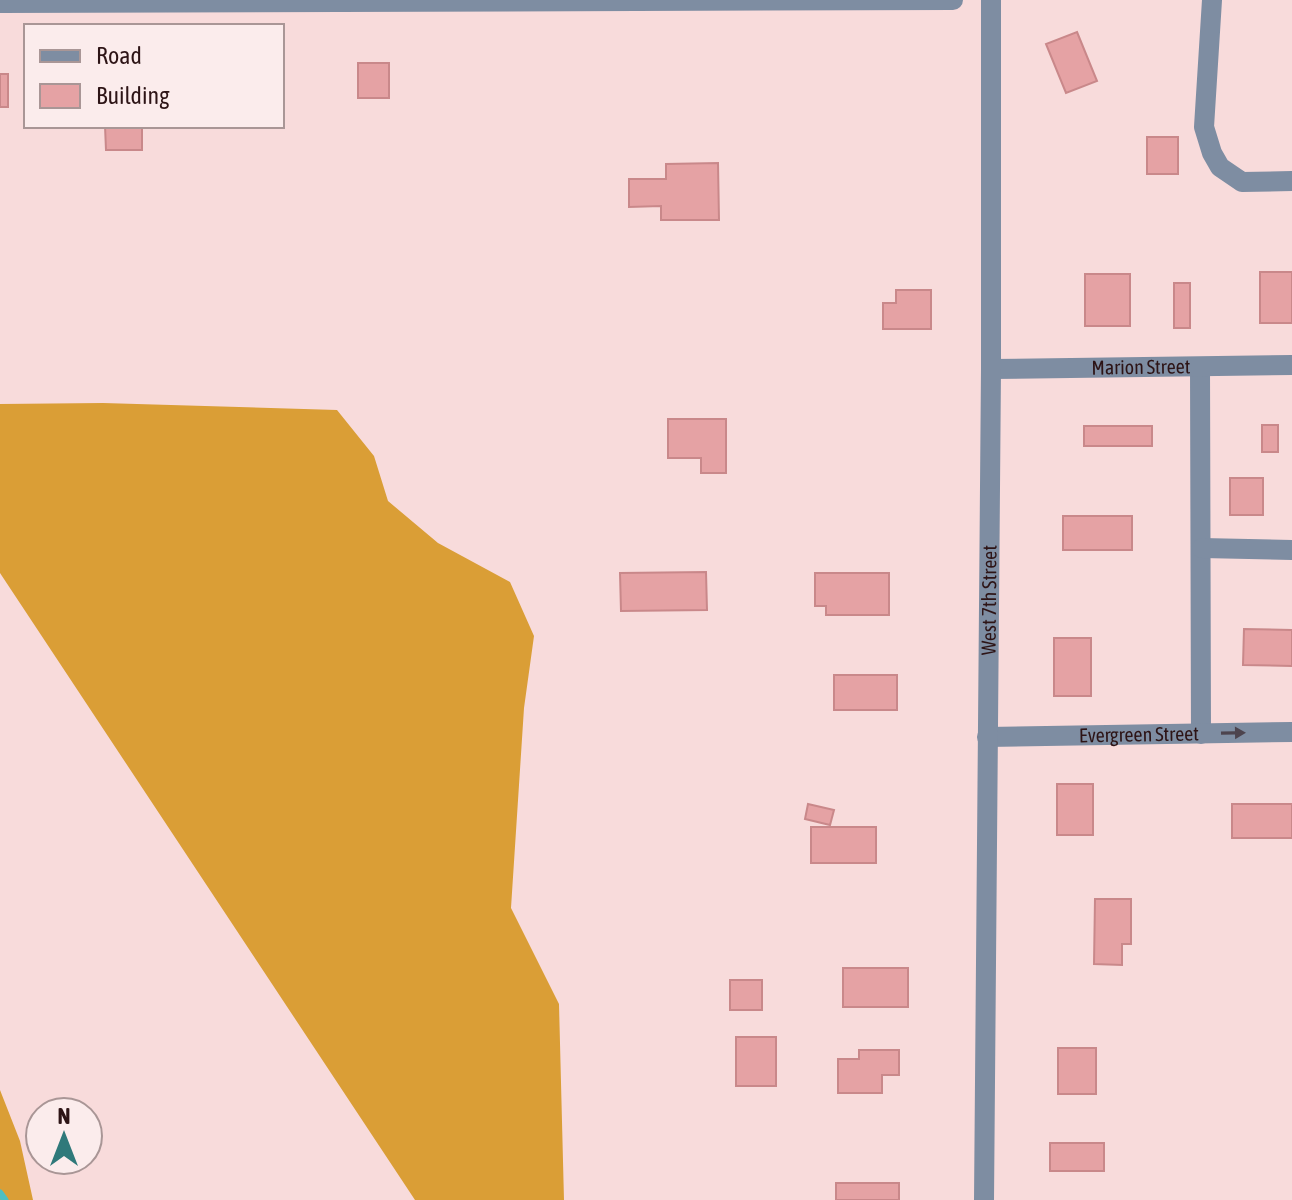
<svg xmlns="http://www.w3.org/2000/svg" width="1292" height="1200" font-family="'Asap Condensed',sans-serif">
<rect width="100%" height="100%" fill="#f8dbdb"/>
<path fill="#da9e36" d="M103 403 337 410 374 456 388 501 438 543 510 582 534 636 524 708 511 908 559 1004 564 1200H415L0 573V404Z
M0 1090 20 1141 33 1200H0Z"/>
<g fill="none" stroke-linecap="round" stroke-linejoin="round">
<path stroke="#4ebfc2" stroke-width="7" d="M0 1193 5 1200"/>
</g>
<path fill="#e5a2a4" stroke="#c9888a" stroke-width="2" d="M1077 32 1097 81 1066 93 1046 44Z
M358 63H389V98H358Z
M0 74H8V107H0Z
M105 126H142V150H106Z
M1147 137H1178V174H1147Z
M718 163 719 220H661V206L629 207V179H666V164Z
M1260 272H1292V323H1260Z
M1085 274H1130V326H1085Z
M1174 283H1190V328H1174Z
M896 290H931V329H883V303H896Z
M668 419H726V473H701V458H668Z
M1262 425H1278V452H1262Z
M1084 426H1152V446H1084Z
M1230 478H1263V515H1230Z
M1063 516H1132V550H1063Z
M706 572 707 610 621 611 620 573Z
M815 573H889V615H826V606H815Z
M1244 629 1292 630V666L1243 665Z
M1054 638H1091V696H1054Z
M834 675H897V710H834Z
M1057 784H1093V835H1057Z
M808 804 834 810 830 825 805 819Z
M1232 804H1292V838H1232Z
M811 827H876V863H811Z
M1095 899H1131V944H1122V965L1094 964Z
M843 968H908V1007H843Z
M730 980H762V1010H730Z
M736 1037H776V1086H736Z
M1058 1048H1096V1094H1058Z
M859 1050H899V1075H882V1093H838V1059H859Z
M1050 1143H1104V1171H1050Z
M836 1183H899V1200H836Z"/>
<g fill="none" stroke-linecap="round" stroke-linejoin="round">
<g stroke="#7e8da2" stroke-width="20">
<path d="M1212 0 1204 127 1212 153 1220 167 1242 182 1292 181"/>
<path d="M0 3 953 0"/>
<path d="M1200 367 1201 734"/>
<path id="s1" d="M991 369 1292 365"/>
<path d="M1202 548 1292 550"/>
<path id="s2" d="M987 737 1292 732"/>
<path id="s3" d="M984 1200 991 369V0"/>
</g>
</g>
<defs><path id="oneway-solid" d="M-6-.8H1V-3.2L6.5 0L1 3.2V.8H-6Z" transform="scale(2)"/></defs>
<use fill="#4d444e" href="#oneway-solid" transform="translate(1233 733) rotate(-1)"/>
<g text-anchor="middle" stroke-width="6" stroke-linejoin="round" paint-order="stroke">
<g font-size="20" fill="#2d1416" stroke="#fbecec">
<text dy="7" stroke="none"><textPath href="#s1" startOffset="150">Marion Street</textPath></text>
<text dy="7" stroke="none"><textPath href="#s3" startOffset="600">West 7th Street</textPath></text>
<text dy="7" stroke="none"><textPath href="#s2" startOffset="152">Evergreen Street</textPath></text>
</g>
</g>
<rect x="24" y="24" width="260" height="104" fill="#fbecec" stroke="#a99696" stroke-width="2"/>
<rect x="40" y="50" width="40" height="12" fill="#7e8da2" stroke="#a99696" stroke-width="2"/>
<text x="96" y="64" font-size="24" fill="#2d1416">Road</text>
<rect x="40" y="84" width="40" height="24" fill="#e5a2a4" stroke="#a99696" stroke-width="2"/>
<text x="96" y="104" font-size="24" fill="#2d1416">Building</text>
<g transform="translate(64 1136)"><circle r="38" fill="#fbecec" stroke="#a99696" stroke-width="2"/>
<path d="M0-6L14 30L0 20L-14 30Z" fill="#2f797a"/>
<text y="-12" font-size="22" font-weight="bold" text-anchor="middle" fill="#2d1416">N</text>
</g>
</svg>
